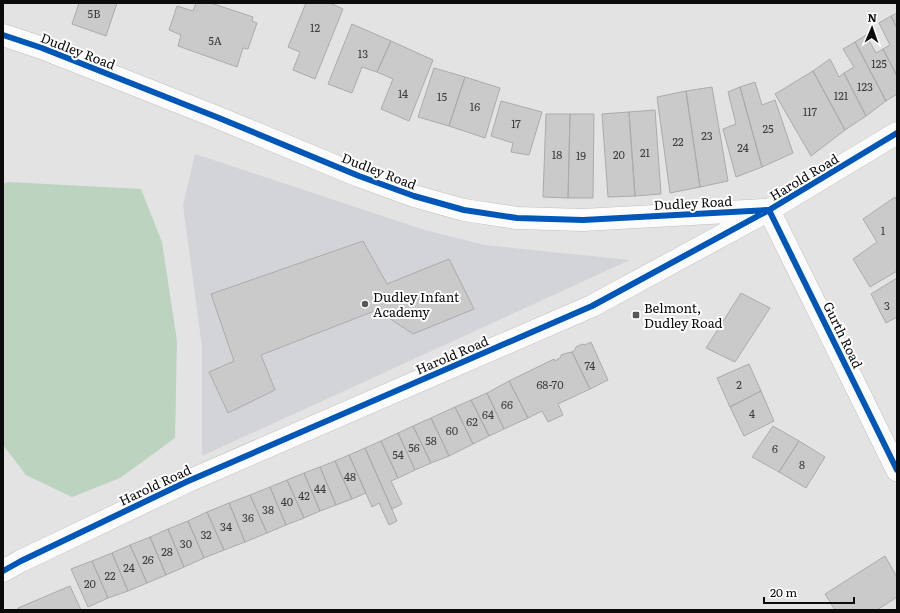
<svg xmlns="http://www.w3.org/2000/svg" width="900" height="613" font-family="Literata,serif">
<rect width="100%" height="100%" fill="#e3e3e3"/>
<path fill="#d3d4d8" d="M195 154 425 230 485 245 630 260 202 456V347L183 205Z"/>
<path fill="#bbd3bf" d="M8 182 141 189 162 242 177 341 175 438 120 478 72 497 26 475 3 445V184Z"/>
<path fill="#cacaca" stroke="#ababab" d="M79 3H117L106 36 72 24Z
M196 3H211L253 17 252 21 257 23 248 49 243 48 237 67 178 46 181 35 169 30 177 6 193 11Z
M306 3H330L343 9 315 79 293 70 300 52 288 47Z
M897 13V28L891 16Z
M891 16 897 28V76L883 49 890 45 879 23Z
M352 24 391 41 377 72 362 67 352 93 328 84Z
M866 35 876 53 883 49 897 76V94L886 101 855 42Z
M391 41 433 60 409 121 381 109 393 79 377 72Z
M855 42 886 101 866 116 844 73 854 67 843 49Z
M830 59 839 77 844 73 866 116 845 130 813 71Z
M434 68 465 77 449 126 418 117Z
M813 71 845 130 811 156 775 94Z
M465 77 500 88 485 138 449 126Z
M755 82 762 105 775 100 793 153 762 167 740 87Z
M712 87 728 181 700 187 686 91Z
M740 87 762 167 736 177 723 129 736 124 728 92Z
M686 91 700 187 670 193 657 97Z
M501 101 542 112 529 155 511 152 513 143 491 136Z
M655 110 661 194 635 196 629 112Z
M629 112 635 196 608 197 602 114Z
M546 114H570L568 198 543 197Z
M570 114H594L593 198H568Z
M895 197 897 201V271L870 287 853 259 877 242 863 219Z
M363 241 387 284 449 259 474 309 413 334 377 310 261 355 275 390 228 413 209 372 234 361 211 294Z
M897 278V317L886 323 871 294Z
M741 293 770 308 735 362 706 348Z
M591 342 608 380 590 389 572 352 575 350 576 347 582 344 585 345Z
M572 352 590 389 558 404 563 415 548 422 542 411 528 418 509 381 554 359 555 361 561 357V355L567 353Z
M749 364 761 391 730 407 717 378Z
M509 381 528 418 504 429 487 393Z
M761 391 774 421 744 436 730 407Z
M487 393 504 429 489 436 471 400Z
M471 400 489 436 473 444 455 407Z
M455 407 473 444 449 456 431 418Z
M431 418 449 456 431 463 413 426Z
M413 426 431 463 415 470 398 433Z
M773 426 799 441 779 472 752 457Z
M398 433 415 470 398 478 381 441Z
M381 441 398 478 391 481 402 504 392 509 365 448Z
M799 441 825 457 806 488 779 472Z
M365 448 397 521 389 525 379 503 372 507 349 455Z
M349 455 366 493 352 499 335 461Z
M335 461 352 499 336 505 320 467Z
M320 467 336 505 320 511 304 473Z
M304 473 320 511 304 518 287 480Z
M287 480 304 518 286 525 270 487Z
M270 487 286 525 267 533 250 495Z
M250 495 267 533 245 542 229 503Z
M229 503 245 542 224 550 207 512Z
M207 512 224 550 204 558 188 521Z
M188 521 204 558 184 567 168 529Z
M168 529 184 567 166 575 150 537Z
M150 537 166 575 147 583 130 545Z
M130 545 147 583 128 591 112 553Z
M112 553 128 591 108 598 92 561Z
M885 556 897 577V597L877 610H835L825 594Z
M92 561 108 598 88 607 71 569Z
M70 586 81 610H18V608Z"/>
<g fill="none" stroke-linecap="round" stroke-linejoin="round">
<defs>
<path id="minor" d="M3 35 42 48 219 118 359 176 414 196 464 210 517 218 583 220 764 210
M769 210 897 470
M3 571 21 561 186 482 592 306 769 210 897 133"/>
</defs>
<use href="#minor" stroke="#c0c0c0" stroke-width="23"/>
<use href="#minor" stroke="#fbfbfb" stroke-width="22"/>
<defs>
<path id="cycleway" d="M3 35 42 48 219 118 359 176 414 196 464 210 517 218 583 220 767 210
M769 210 897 470
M3 571 21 561 186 482 592 306 769 210 897 133"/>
</defs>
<use href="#cycleway" stroke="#fff" stroke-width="8"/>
<use href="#cycleway" stroke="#0057b8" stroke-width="6"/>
</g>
<g fill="#575757" stroke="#fff" stroke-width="1.5">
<circle cx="365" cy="304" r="4"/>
<rect x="632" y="311" width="8" height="8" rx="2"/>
</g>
<g text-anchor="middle" stroke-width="4" stroke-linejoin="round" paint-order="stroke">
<g font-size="11" fill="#3d3d3e">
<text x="94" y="18">5B</text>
<text x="315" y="32">12</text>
<text x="215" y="45">5A</text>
<text x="363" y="58">13</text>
<text x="879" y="68">125</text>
<text x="865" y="91">123</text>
<text x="403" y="98">14</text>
<text x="841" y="100">121</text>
<text x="442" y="101">15</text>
<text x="475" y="111">16</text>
<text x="810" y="116">117</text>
<text x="516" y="128">17</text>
<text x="768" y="133">25</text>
<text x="707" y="140">23</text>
<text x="678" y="146">22</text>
<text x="743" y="152">24</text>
<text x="645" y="157">21</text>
<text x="557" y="159">18</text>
<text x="619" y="159">20</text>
<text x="581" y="160">19</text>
<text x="883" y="235">1</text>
<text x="887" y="310">3</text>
<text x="590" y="370">74</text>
<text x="550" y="389">68-70</text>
<text x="739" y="389">2</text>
<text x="507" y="409">66</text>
<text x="752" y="418">4</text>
<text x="488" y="419">64</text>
<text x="472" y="426">62</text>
<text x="452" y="435">60</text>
<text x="431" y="445">58</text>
<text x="414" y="452">56</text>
<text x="775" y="453">6</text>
<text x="398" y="459">54</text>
<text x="802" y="469">8</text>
<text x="350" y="481">48</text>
<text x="320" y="493">44</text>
<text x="304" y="500">42</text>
<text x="287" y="506">40</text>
<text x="268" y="514">38</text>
<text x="248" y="522">36</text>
<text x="226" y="531">34</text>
<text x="206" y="539">32</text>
<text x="186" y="548">30</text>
<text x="167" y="556">28</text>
<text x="148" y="564">26</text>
<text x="129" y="572">24</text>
<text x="110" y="580">22</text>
<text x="90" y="588">20</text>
</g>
<g font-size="13" fill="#0b0b0c" stroke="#fff">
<text transform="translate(78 51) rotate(21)" y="5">Dudley Road</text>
<text transform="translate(379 171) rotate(21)" y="5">Dudley Road</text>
<text transform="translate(804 177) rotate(-31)" y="5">Harold Road</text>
<text transform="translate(693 203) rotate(-3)" y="5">Dudley Road</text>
<text transform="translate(843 335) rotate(64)" y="5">Gurth Road</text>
<text transform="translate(452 355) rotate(-23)" y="5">Harold Road</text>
<text transform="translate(155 485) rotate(-25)" y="5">Harold Road</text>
</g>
<g font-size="13" fill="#0b0b0c" stroke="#fff" text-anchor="start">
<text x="373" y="302">Dudley Infant<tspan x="373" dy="15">Academy</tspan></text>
<text x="644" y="313">Belmont,<tspan x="644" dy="15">Dudley Road</tspan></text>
</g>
</g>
<rect width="900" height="613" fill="none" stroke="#0b0b0c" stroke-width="8"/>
<g transform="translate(872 28) rotate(2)" stroke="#ffffff" stroke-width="3" paint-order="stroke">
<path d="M0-3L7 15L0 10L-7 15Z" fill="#0b0b0c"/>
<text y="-6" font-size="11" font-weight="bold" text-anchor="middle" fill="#0b0b0c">N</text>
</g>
<path d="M764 597v6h90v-6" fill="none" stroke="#0b0b0c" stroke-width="2"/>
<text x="770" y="597" font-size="12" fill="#0b0b0c" stroke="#ffffff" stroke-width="3" paint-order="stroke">20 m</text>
</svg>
